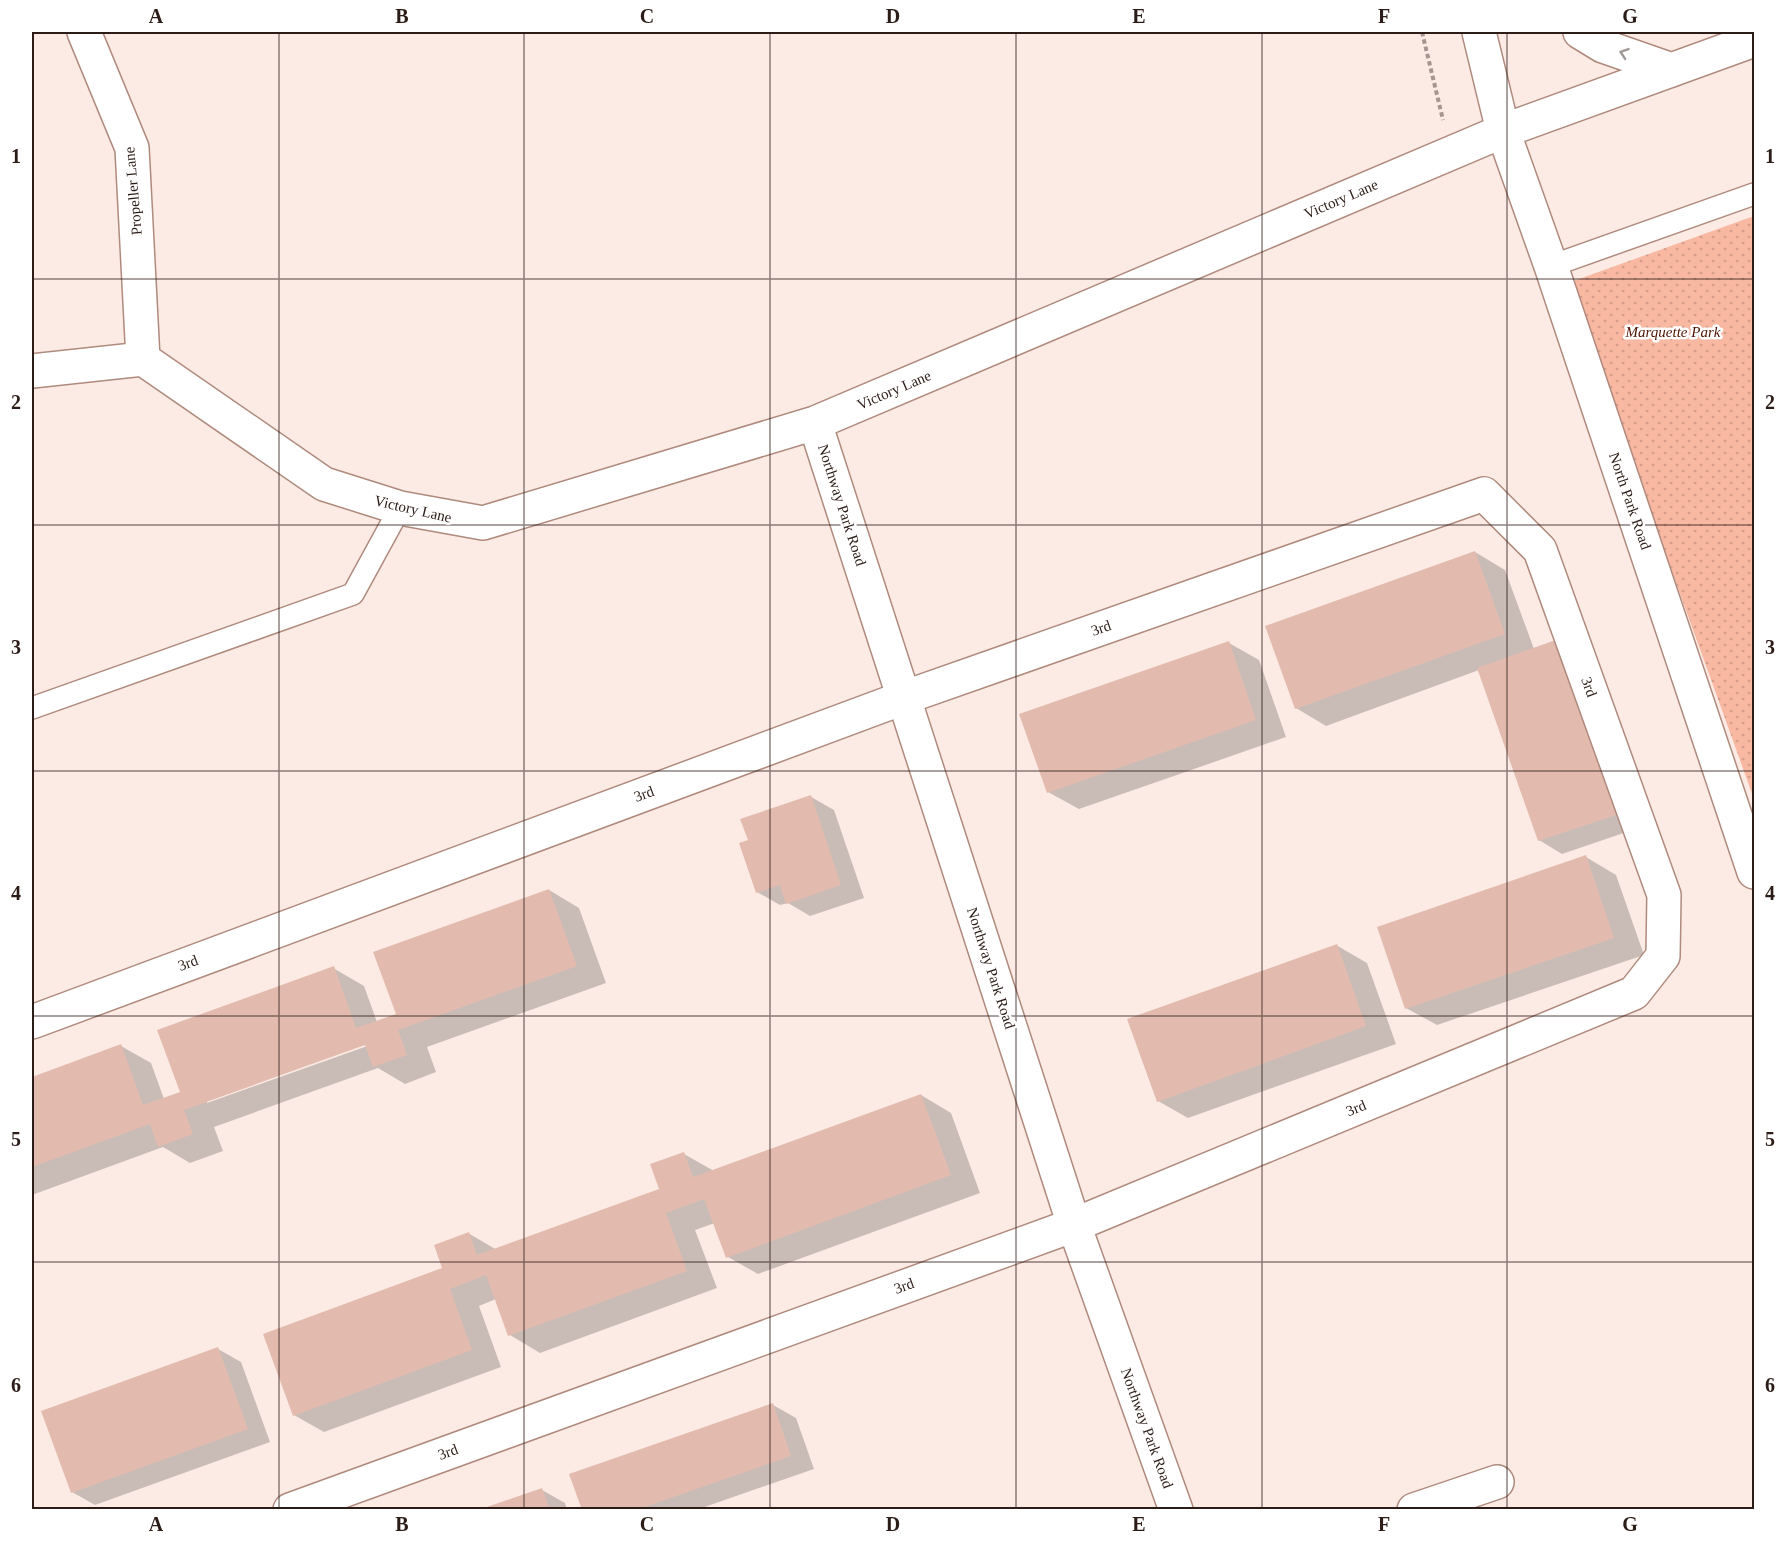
<svg xmlns="http://www.w3.org/2000/svg" width="1786" height="1541" font-family="'Times New Roman',serif">
<defs>
<pattern id="grass-dots" width="8" height="8" patternUnits="userSpaceOnUse" patternTransform="scale(1.5)"><rect width="8" height="8" fill="#f8b8a2"/><path d="M2 2h.1M6 6h.1" fill="none" stroke="#d59e8b" stroke-width="1.8" stroke-linecap="round"/></pattern>
</defs>
<rect width="100%" height="100%" fill="#fcebe5"/>
<path fill="url(#grass-dots)" d="M1754 216V799L1568 283Z"/>
<path fill="#0003" fill-rule="evenodd" d="M1475 552 1505 570 1534 649 1647 825 1562 854 1539 840 1479 670 1326 726 1296 708Z
M1229 643 1259 660 1286 737 1079 809 1048 792Z
M811 797 834 810 864 898 810 916 788 903 780 905 757 892 750 841Z
M1586 857 1616 875 1644 955 1437 1025 1406 1008Z
M549 890 579 908 606 983 427 1047 436 1072 405 1084 378 1068 214 1127 223 1151 190 1163 163 1147 32 1195V1078L121 1046 151 1063 164 1099 182 1093 333 968 364 986 377 1022 398 1015ZM372 1041 373 1044 207 1103V1100Z
M1336 945 1367 963 1396 1044 1188 1118 1158 1101Z
M921 1095 951 1113 980 1193 758 1274 728 1257 715 1223 695 1230 717 1288 540 1353 510 1335 496 1299 479 1306 501 1367 324 1432 294 1415 444 1269 468 1233 497 1250 661 1189 684 1154 714 1171Z
M218 1349 241 1362 270 1442 95 1505 72 1492Z
M773 1405 796 1418 814 1469 696 1510H583Z
M542 1490 565 1503 567 1510H485Z"/>
<path fill="#e3bbae" d="M1475 551 1505 634 1295 709 1265 626Z
M1564 637 1625 812 1538 841 1477 668Z
M1229 641 1256 720 1047 793 1019 714Z
M811 795 841 885 786 904 780 885 756 893 739 843 748 840 740 819Z
M1586 855 1614 938 1405 1009 1377 927Z
M549 889 577 966 398 1030 407 1055 373 1067 365 1045 184 1110 193 1134 158 1147 150 1124 32 1167V1077L121 1044 143 1105 180 1092 157 1030 334 966 356 1028 396 1014 373 952Z
M1337 944 1366 1026 1157 1102 1127 1019Z
M921 1094 951 1175 726 1258 704 1199 666 1213 687 1271 508 1336 486 1275 450 1289 472 1350 293 1416 263 1334 442 1268 434 1245 469 1232 477 1255 659 1189 650 1164 684 1152 693 1177Z
M218 1347 248 1429 71 1493 41 1411Z
M773 1403 791 1456 636 1510H582L569 1474Z
M542 1488 550 1510H481V1509Z"/>
<g fill="none" stroke-linecap="round" stroke-linejoin="round">
<defs>
<path id="service" d="M1551 266 1754 194
M32 708 353 594 400 508"/>
<path id="minor" d="M84 32 132 148 143 359
M1479 32 1503 131 1551 266 1754 872
M1580 32 1603 46 1672 70
M32 371 143 359 324 484 400 508 483 523 815 423 1503 131 1754 40
M815 423 1074 1225 1176 1510
M32 1022 903 698 1484 494 1540 550 1664 895 1663 956 1634 993 1074 1225 290 1510
M1414 1510 1497 1482"/>
</defs>
<use href="#service" stroke="#af8a7d" stroke-width="24"/>
<use href="#minor" stroke="#af8a7d" stroke-width="36"/>
<path stroke="#a59590" stroke-width="4" stroke-dasharray="4.5 3" stroke-linecap="butt" d="M1422 32 1443 120"/>
<use href="#service" stroke="#fff" stroke-width="21"/>
<use href="#minor" stroke="#fff" stroke-width="33"/>
</g>
<defs><path id="oneway-chevron" d="M-2-3.5L2.5 0L-2 3.5" fill="none" stroke-width="1.6" stroke-linecap="round" stroke-linejoin="round" transform="scale(1.5)"/></defs>
<use stroke="#a09997" href="#oneway-chevron" transform="translate(1624 53) rotate(-161)"/>
<path fill="none" stroke="#2b1c17" stroke-width="1.5" stroke-opacity="0.55" d="M279 32V1510M524 32V1510M770 32V1510M1016 32V1510M1262 32V1510M1507 32V1510M32 279H1754M32 525H1754M32 771H1754M32 1016H1754M32 1262H1754"/>
<g text-anchor="middle" stroke-width="5" stroke-linejoin="round" paint-order="stroke">
<g font-size="15" fill="#2b1c17" stroke="#fff">
<text transform="translate(133 191) rotate(-95)" y="5">Propeller Lane</text>
<text transform="translate(1341 199) rotate(-23)" y="5">Victory Lane</text>
<text transform="translate(894 390) rotate(-23)" y="5">Victory Lane</text>
<text transform="translate(1630 501) rotate(71)" y="5">North Park Road</text>
<text transform="translate(842 505) rotate(72)" y="5">Northway Park Road</text>
<text transform="translate(413 509) rotate(13)" y="5">Victory Lane</text>
<text transform="translate(1101 628) rotate(-19)" y="5">3rd</text>
<text transform="translate(1589 687) rotate(70)" y="5">3rd</text>
<text transform="translate(644 794) rotate(-20)" y="5">3rd</text>
<text transform="translate(188 963) rotate(-20)" y="5">3rd</text>
<text transform="translate(991 968) rotate(72)" y="5">Northway Park Road</text>
<text transform="translate(1356 1108) rotate(-22)" y="5">3rd</text>
<text transform="translate(904 1286) rotate(-20)" y="5">3rd</text>
<text transform="translate(1147 1428) rotate(70)" y="5">Northway Park Road</text>
<text transform="translate(448 1452) rotate(-20)" y="5">3rd</text>
</g>
<g font-size="15" font-style="italic" fill="#4e1400" stroke="#fff">
<text x="1673" y="337">Marquette Park</text>
</g>
</g>
<rect width="1786" height="1541" fill="none" stroke="#ffffff" stroke-width="66"/>
<rect x="33" y="33" width="1720" height="1475" fill="none" stroke="#2b1c17" stroke-width="2"/>
<g font-size="20" text-anchor="middle" font-weight="bold" fill="#2b1c17">
<text x="156" y="23">A</text>
<text x="402" y="23">B</text>
<text x="647" y="23">C</text>
<text x="893" y="23">D</text>
<text x="1139" y="23">E</text>
<text x="1384" y="23">F</text>
<text x="1630" y="23">G</text>
<text x="16" y="163">1</text>
<text x="1770" y="163">1</text>
<text x="16" y="409">2</text>
<text x="1770" y="409">2</text>
<text x="16" y="654">3</text>
<text x="1770" y="654">3</text>
<text x="16" y="900">4</text>
<text x="1770" y="900">4</text>
<text x="16" y="1146">5</text>
<text x="1770" y="1146">5</text>
<text x="16" y="1392">6</text>
<text x="1770" y="1392">6</text>
<text x="156" y="1531">A</text>
<text x="402" y="1531">B</text>
<text x="647" y="1531">C</text>
<text x="893" y="1531">D</text>
<text x="1139" y="1531">E</text>
<text x="1384" y="1531">F</text>
<text x="1630" y="1531">G</text>
</g>
</svg>
